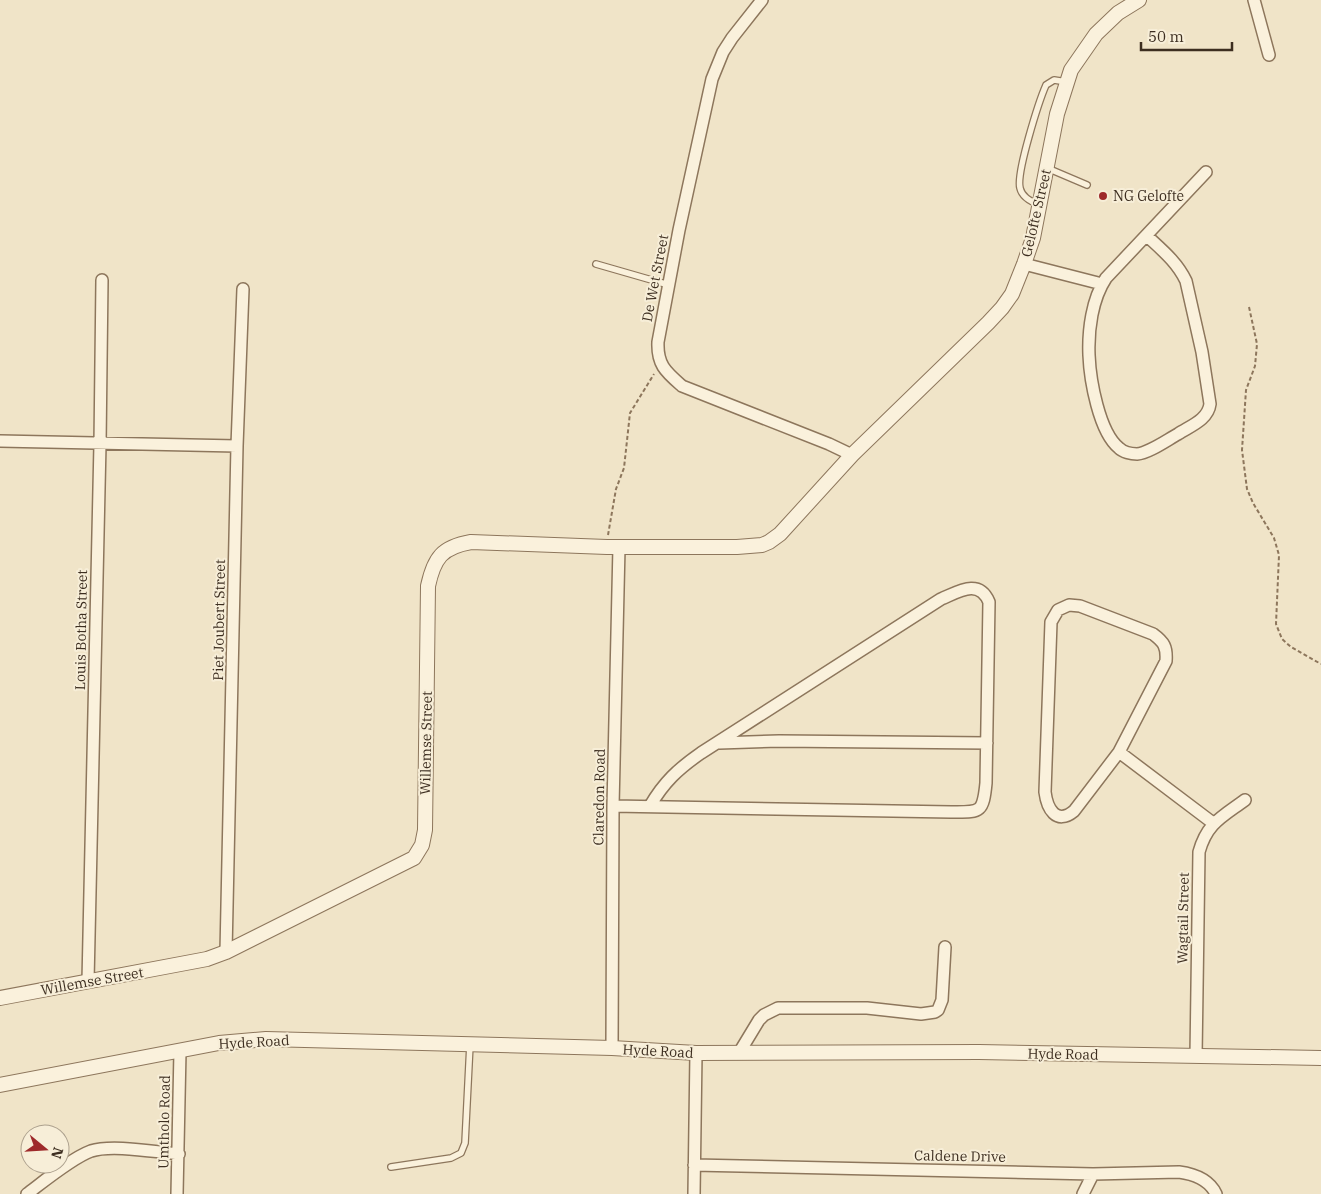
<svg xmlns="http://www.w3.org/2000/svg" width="1321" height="1194" font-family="'IBM Plex Serif',serif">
<rect width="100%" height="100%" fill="#f0e4c8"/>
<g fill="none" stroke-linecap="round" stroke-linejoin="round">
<defs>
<path id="service" d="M1047 168 1087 185
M1040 205C1031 202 1022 197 1020 188 1016 173 1039 101 1046 85L1054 80 1067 82
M596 264 669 285
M391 1167 451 1158 461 1153 465 1143 470 1044"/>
<path id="minor" d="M762 0 732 38 723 52 712 79 679 230 658 342C657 365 666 372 682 386L829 444 852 455
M1254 0 1269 55
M1147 236C1162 250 1177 262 1186 281L1202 352 1210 404C1208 420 1190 426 1178 434 1167 440 1149 453 1137 454 1131 454 1123 452 1119 448 1099 432 1090 380 1089 355 1088 330 1092 299 1106 278L1206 172
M1024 264 1102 284
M0 441 237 446
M1069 605 1080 606 1153 634C1164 642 1167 647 1166 661L1119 752 1074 811C1056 826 1047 808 1045 792L1051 622 1058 610Z
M719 743 779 741 987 743
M1119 752 1213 823
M613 806 951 812C980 812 983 814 986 783L989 602C979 578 958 592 941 599L701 753C678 769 664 782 650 806
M226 952 237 446 243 289
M88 981 100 444 102 280
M612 1048 613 806 619 547
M739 1053 759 1020 764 1015 778 1008H867L921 1014 935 1012 938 1010 942 1000 945 947
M1196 1056 1199 852C1207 823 1222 817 1245 800
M694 1165 1093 1174 1179 1172C1194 1174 1209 1179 1216 1194
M27 1194C43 1182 72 1158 91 1151 112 1144 155 1152 179 1154
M177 1194 180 1051
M694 1194 696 1053
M1083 1194 1093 1174"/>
<path id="tertiary" d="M0 998 207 959 226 952 414 858 422 845 425 830 428 586C434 558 442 547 471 542L607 547H737L762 545 769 542 780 534 852 455 988 323 1002 308 1012 294 1024 264 1033 238 1057 114 1071 70 1096 34 1118 13 1139 0
M0 1085 219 1043 266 1039 612 1048 696 1053 979 1052 1321 1058"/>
</defs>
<use href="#service" stroke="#8d765c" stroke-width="8"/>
<use href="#minor" stroke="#8d765c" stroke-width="14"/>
<use href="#tertiary" stroke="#8d765c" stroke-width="16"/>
<path stroke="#8d765c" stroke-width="2" stroke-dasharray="4 2.5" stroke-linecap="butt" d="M1249 307 1257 344 1255 366 1246 390 1242 450 1247 489 1253 503 1274 538 1279 555 1276 624 1282 639 1291 647 1321 664
M608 535 616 489 624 468 630 413 654 374"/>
<use href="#service" stroke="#faf1dc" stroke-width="5.5"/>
<use href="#minor" stroke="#faf1dc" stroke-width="11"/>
<use href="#tertiary" stroke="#faf1dc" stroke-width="14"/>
</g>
<circle fill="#9e2a2b" stroke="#f7eed8" stroke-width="2" cx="1103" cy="196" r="5"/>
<g text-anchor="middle" stroke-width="4" stroke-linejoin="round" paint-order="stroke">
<g font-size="14" fill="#3d2e20" stroke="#f7eed8" text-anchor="start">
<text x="1113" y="201">NG Gelofte</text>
</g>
<g font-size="14" fill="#3d2e20" stroke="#f7eed8">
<text transform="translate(1036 213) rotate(-77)" y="5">Gelofte Street</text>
<text transform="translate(655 278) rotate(-79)" y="5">De Wet Street</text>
<text transform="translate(219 620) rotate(-89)" y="5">Piet Joubert Street</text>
<text transform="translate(81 630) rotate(-89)" y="5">Louis Botha Street</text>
<text transform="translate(426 743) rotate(-89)" y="5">Willemse Street</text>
<text transform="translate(599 797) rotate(-89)" y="5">Claredon Road</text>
<text transform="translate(1183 918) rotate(-89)" y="5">Wagtail Street</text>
<text transform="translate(92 981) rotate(-10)" y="5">Willemse Street</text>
<text transform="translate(254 1042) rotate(-3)" y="5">Hyde Road</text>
<text transform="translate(658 1051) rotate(3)" y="5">Hyde Road</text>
<text transform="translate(1063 1054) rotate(1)" y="5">Hyde Road</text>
<text transform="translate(164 1122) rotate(-89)" y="5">Umtholo Road</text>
<text transform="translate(960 1156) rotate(1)" y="5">Caldene Drive</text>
</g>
</g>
<g transform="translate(45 1149) rotate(108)"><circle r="24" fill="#f7eed8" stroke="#ada18e"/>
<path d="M0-4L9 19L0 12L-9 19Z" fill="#9e2a2b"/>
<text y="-8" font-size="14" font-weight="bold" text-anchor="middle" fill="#3d2e20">N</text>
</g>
<path d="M1141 42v8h91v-8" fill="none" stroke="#3d2e20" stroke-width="2.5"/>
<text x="1148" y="42" font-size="15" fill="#3d2e20" stroke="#f7eed8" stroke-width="4" paint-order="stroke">50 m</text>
</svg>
